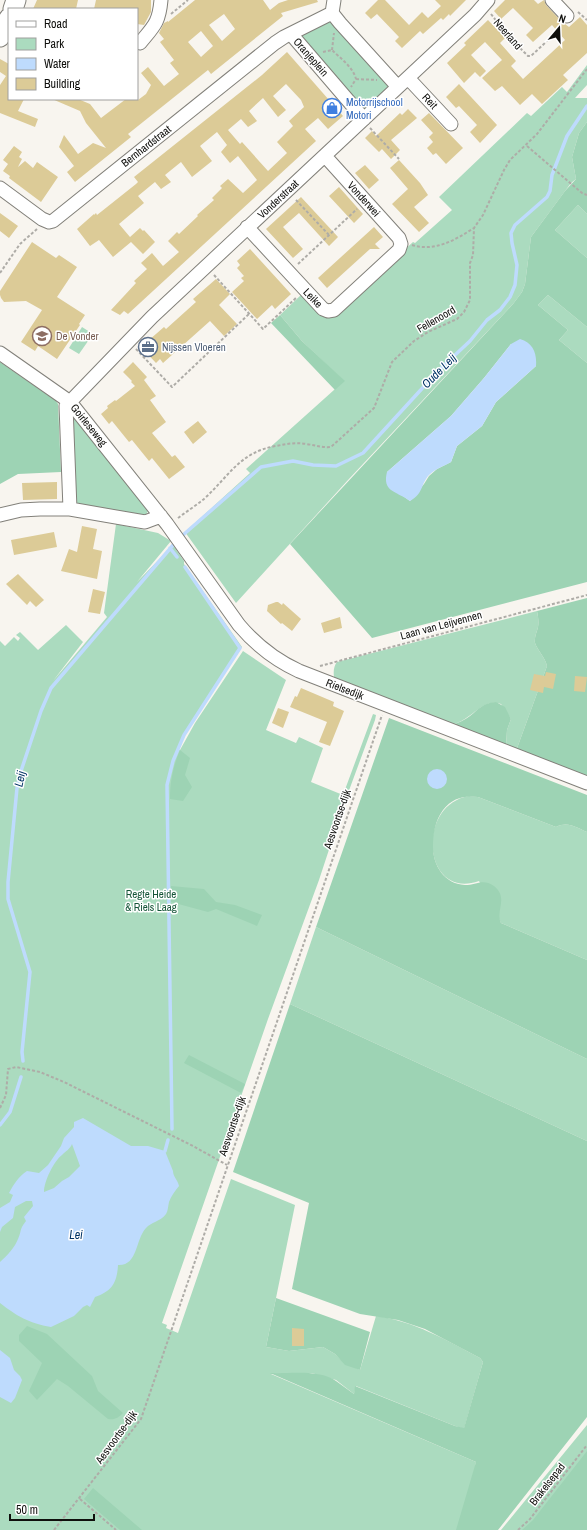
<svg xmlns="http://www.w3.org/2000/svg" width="587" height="1530" font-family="'Archivo Narrow',sans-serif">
<rect width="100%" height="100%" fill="#f8f5ef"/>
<path fill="#abdbbf" d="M331 21 389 86 388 89 367 108H362L302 37 303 34Z
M587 65V85L575 98H587V122L579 133 572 157 576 179 571 183 531 237 525 284 522 292 513 304 348 480 236 603 185 532 250 473 246 469 344 381 302 341 280 315 302 294 336 313 413 242 415 243 452 210 439 197 527 113 531 116 562 87 567 92Z
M578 205 587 214V258L555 230Z
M548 295 587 327V363L559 340 568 330 538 305Z
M82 327 93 334 79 354 69 348Z
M72 411 147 508 148 511 146 515 143 516 76 504Z
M116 524 158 533 171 541 137 582 173 545 184 561V564L242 647 198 714 177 749 180 750 195 723 243 651 286 680 266 730 296 743 299 737 323 748 311 782 343 795 373 714 376 715 375 720 344 804 319 880 268 1019 162 1323 167 1325 166 1328 178 1333 231 1179 295 1205 266 1347 289 1351 323 1347 335 1354 340 1359 360 1370 376 1316C414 1321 446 1340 480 1358L483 1362 464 1429 455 1426 356 1386 354 1394 336 1380 312 1373 271 1374 476 1462 465 1530H0V641L5 646 14 637 18 641 20 638 16 635 20 632 38 650 66 625 83 642 53 681 107 617 104 613Z
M537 611C538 616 539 622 538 627 537 632 534 637 535 643 538 651 545 657 547 666L516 751 506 747 507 730 511 719 501 704C488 699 479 709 469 716 464 720 458 723 452 725L335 680C333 675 333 667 337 662Z
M469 796 478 797 556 827C568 821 575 827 587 832V960L501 923 479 881C423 901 415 805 469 796Z
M316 927 587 1059V1141L290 1004Z
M587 1425V1530H501Z"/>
<path fill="#9dd3b4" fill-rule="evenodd" d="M587 122V214L578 205 555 230 587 258V327L548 295 538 305 568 330 559 340 587 363V582L372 638 290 544 513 304 522 292 525 284 531 237 565 191 576 179 572 157 579 133ZM511 344 536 366 496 402 482 426 457 446 451 462 437 469 429 476 424 484 410 501 403 496 387 472 451 416 484 378Z
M280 315 302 341 345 381 335 390 271 323Z
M0 362 56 401 58 404 61 472 18 474 0 484Z
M587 598V779L516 751 547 666C545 657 538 651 535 643 534 637 537 632 538 627 539 622 538 616 537 611Z
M496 702 505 707 511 719 507 730 506 747 452 725C458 723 465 720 470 716 480 708 483 703 496 702Z
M389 718 587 795V832C575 827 568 821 556 827L478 797C465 795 452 798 443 810 435 821 433 834 433 847 433 865 444 884 465 885 476 885 483 878 494 886 509 898 495 911 501 923L587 960V1059L316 927Z
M180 750 190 758 185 775 192 787 183 801 170 799C170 781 173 767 180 750Z
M171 886 204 889 216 902 235 905 262 915 257 926 216 909 208 912 171 902Z
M290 1004 587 1141V1417L498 1530H456L476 1462 270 1373C290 1374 319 1369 336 1381 342 1385 348 1390 354 1394L355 1386 455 1426 464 1428 483 1362 480 1358 425 1329 398 1320 360 1314 292 1289 309 1203 233 1172Z
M189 1055 245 1084 241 1093 184 1063Z
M276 1298 370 1332 360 1370 345 1365 335 1354 323 1347 289 1351 266 1347Z
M27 1326 47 1334 92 1376 98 1391 123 1413C118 1418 115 1420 108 1419L68 1386 57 1379 37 1400 29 1391 42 1363 19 1341V1335Z
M587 1451V1530H522L533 1520Z
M93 1488 142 1530H120L84 1499Z"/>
<path fill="#bedbfd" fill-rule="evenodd" d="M520 339C533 343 537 353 536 366L496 402 482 426 457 446 451 462C444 466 435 469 429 475 420 485 424 493 410 501 396 491 382 492 387 472L451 416 484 378 511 344Z
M427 779a10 10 0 1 1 20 0a10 10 0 1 1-20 0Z
M83 1118 131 1146H148L165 1151 173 1171C173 1177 178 1180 179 1186 175 1191 171 1196 169 1202 168 1206 168 1211 166 1214 160 1222 151 1222 146 1228 135 1240 138 1266 118 1265 117 1283 112 1291 95 1297L90 1307 87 1305 83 1307 74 1316 51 1327C29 1323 18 1317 0 1303V1262C7 1256 15 1247 18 1239 22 1230 19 1230 26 1221L24 1217 33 1206 32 1201H26L15 1207 13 1218 2 1227 0 1232V1208L10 1202 13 1195 9 1193C14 1184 18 1177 27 1171L39 1173 48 1165 61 1146 64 1138 74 1127V1122ZM72 1144 80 1166 69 1177 62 1181 54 1188 44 1192C44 1181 54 1161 62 1155 66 1151 70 1149 72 1144Z
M0 1350 10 1358 14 1370 20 1376 22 1380 15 1398 11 1403 0 1397Z"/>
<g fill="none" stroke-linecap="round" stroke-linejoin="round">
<path stroke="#bedbfd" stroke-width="3.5" d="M183 535 261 467 293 461 313 465 336 466 363 453 439 370 470 341 487 320 500 310 510 297 515 285 517 265 512 243 511 233 515 225 547 197 550 191 552 175 567 136 587 106
M170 548 177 557
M23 1061 22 1052 30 972 8 899V882L17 788 20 774 41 711 51 688 174 544
M0 1125 10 1112 21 1077
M172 1129 167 785 173 761 184 735 240 648 185 567
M165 1151 168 1140"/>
</g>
<path fill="#dccb97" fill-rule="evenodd" d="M37 0H78L76 9H33Z
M96 0H151V12L144 25 137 24V9H94Z
M195 0H263L270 10 279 3 288 0H317L318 2 281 13 283 16 211 74 208 70 128 134 131 137 75 182 67 172 74 166 59 147 64 135 78 154 93 143 106 148 86 123 80 111 52 99H78L90 104 101 118 126 99H137L138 100 146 94 151 85 141 73 148 67 164 86 179 74 170 63 174 60 160 42 164 39 159 33 164 23 168 21V22ZM224 14 235 29 222 41 209 25ZM201 31 213 46 201 57 188 42Z
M378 0H385L409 25 422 12 428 18 441 6 435 0H466L450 16 449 14 443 20 441 18 423 34 420 31 402 48 395 41 399 37 377 14 371 19 365 13Z
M505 0H534L538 4 544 0 546 5 561 21 569 27 580 17 587 25V53L563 75 568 80 542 104 532 94 520 105 502 86 495 91 482 78 502 60 485 42 471 55 486 71 480 77 475 72 464 83 447 63 466 45 464 43 488 20 505 38 500 43 516 61 511 66 523 79 565 40 552 25 533 42 526 35 533 28 513 8 501 19 494 11Z
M287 52 343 116 328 129 318 118 305 129 316 141 128 314 124 311 120 315 111 310 136 283 134 281 147 269 141 263 152 253 163 266 179 252 168 241 177 232 179 234 198 216 197 215 214 200 212 198 222 188 220 186 228 179 243 193 257 180 238 156 230 163 221 152 227 145 217 132 200 146 212 161 192 177 181 162 165 175 171 182 161 189 155 182 138 196 144 203 119 224 130 237 140 228 143 231 144 230 155 242 143 254 131 242 113 257 99 240 90 246 77 229 94 214V215L96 213 97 215 136 184 138 182 134 177 262 75ZM286 84 301 100 304 107 289 121 293 126 277 142 287 153 268 171 242 142 240 144 228 130 241 119 248 127 257 121 249 111 263 98 278 117 286 110 273 96Z
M0 59 9 64V99H24L18 111 38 119 35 127 0 113V85L6 76 0 72Z
M459 84 497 125 480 143 470 132 477 125 459 106 456 108 446 97Z
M408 109 417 118 391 140 400 150 391 159 382 149 379 152 365 138 372 131 376 136 400 113 402 115Z
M429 113 463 148 446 164 436 153 433 155 427 148 433 142 429 137 433 133 421 120Z
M14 146 22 152 19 157 22 159 18 167 25 161 33 168 37 162 58 177 41 202 9 178 10 176 3 171 8 164 3 160Z
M399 160 420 183 428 195 414 207 429 223 419 232 392 204 408 189 390 168Z
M365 165 379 180 369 189 355 173Z
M339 187 363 214 354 223 329 196Z
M301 197 338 237 329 246 299 213 283 227 303 249 293 258 266 229Z
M0 213 18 226 9 238 0 231Z
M374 227 383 237 375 244 380 249H370L327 288 318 278Z
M32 242 56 258 59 255 77 267 57 297 85 315 79 324 80 325 57 359 38 346 35 351 21 342 42 310 26 301 4 302 1 298 0 295V291Z
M250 249 291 294 275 309 272 305 257 319 232 292 244 281 241 278 244 276 237 268 240 265 237 261Z
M216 279 230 294 219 305 237 324 224 336 210 321 163 363 160 359 156 363 141 347 164 327 166 329 196 302 193 299Z
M133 362 147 377 144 380 156 396 150 400 166 422 152 433 172 457 175 455 185 467 169 479 152 458 149 461 132 440 129 442 112 421 109 424 101 414 108 408 107 406 115 400 116 401 135 386 131 382 132 381 123 372Z
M198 421 207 432 193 444 184 432Z
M57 482V499L23 500 22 483Z
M82 526 97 529 93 549 102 551 97 579 61 571 69 549 77 552Z
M54 532 57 547 14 555 11 540Z
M18 574 44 600 36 607 30 601 27 605 6 584Z
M93 589 105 592 100 614 88 612Z
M276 602H278L282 605 283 603 301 619 292 631 282 623 281 624 267 611 268 605Z
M340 617 342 628 324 633 321 623Z
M546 672 556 674 553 689 544 687 543 693 530 690 534 674 545 676Z
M575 676 587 677 585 692 574 691Z
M301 688 334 702 333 706 344 711 330 746 319 742 327 722 290 707 295 696 297 697Z
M278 708 289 712 283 728 272 723Z
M292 1328 304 1329V1346H292Z"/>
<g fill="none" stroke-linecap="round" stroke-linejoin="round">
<defs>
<path id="street" d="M552 0 567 16
M332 13 340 23 398 87
M332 13 334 0
M291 34 364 119
M140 43C154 26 159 23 161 0
M408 78 451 124
M0 188 42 219 49 222 53 221 275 43 284 37 332 13
M247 227 323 309 328 311 334 310 399 250 401 244 399 238 325 156
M0 353 70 402 167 524 239 625C256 645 275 660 299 671L587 783
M70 509 66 406 152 317 475 15 488 0
M0 515 21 510 40 509H70L145 522 161 516"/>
<path id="secondary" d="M13 9 16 0
M0 37 9 18"/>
</defs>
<use href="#street" stroke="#82807a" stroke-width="15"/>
<use href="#secondary" stroke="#82807a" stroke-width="21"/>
<path stroke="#aeaca7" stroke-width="2" stroke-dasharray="3 2" stroke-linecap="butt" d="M578 12 587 20
M171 14 188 0
M491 14 507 35 528 56H531L546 42 560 25
M332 50 334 33
M323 52 332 50C340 58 353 67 356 79L351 87
M356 79 377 80
M370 128 399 159
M527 146 582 193 587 195
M296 200 329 235
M412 245C435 252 455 240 474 228
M298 264 357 209
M0 273 20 244 37 229
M214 275 263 329 297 297
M136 349 172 387 249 314
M178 518C187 511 197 505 205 498 229 476 240 452 276 446 286 444 296 442 306 444 315 445 322 448 331 447L374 408 392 362 414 341 428 332 457 319 464 312 470 300V263L473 255 474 228 483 215 504 170 510 160 537 134 587 69
M320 666 587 595
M0 1108 6 1095 8 1069 16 1067 40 1072 64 1082 193 1146 227 1165
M80 1499 116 1530
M54 1530 141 1419 382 715
M518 1530 530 1519 587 1445"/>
<use href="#street" stroke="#fff" stroke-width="13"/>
<use href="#secondary" stroke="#fff" stroke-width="19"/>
</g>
<defs>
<symbol id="shop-ring" viewBox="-11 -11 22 22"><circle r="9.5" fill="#fff" stroke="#3f7fe0" stroke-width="1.5"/><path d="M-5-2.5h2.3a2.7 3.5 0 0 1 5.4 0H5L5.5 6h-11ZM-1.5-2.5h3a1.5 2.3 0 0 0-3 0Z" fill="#3f7fe0"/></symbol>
<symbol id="school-ring" viewBox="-11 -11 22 22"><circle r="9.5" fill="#fff" stroke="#8d6e63" stroke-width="1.5"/><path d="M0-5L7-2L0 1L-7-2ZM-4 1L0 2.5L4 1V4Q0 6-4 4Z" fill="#8d6e63"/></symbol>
<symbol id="office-ring" viewBox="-11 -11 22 22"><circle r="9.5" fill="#fff" stroke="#5c6f8a" stroke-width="1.5"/><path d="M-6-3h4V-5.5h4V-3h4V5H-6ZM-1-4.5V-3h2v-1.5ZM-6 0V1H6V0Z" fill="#5c6f8a"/></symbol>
</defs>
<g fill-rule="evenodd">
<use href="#shop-ring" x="321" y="97" width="22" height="22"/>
<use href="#school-ring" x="31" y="325" width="22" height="22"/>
<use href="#office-ring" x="137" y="336" width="22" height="22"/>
</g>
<g text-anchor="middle" stroke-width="3" stroke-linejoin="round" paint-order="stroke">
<g font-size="11" fill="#0f0f0c" stroke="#fff">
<text transform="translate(508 34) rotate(49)" y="4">Neerland</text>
<text transform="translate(311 57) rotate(49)" y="4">Oranjeplein</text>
<text transform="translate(430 101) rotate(47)" y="4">Reit</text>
<text transform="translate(146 146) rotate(-38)" y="4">Bernhardstraat</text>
<text transform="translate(278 199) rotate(-43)" y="4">Vonderstraat</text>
<text transform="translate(364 199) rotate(48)" y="4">Vonderwei</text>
<text transform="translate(313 298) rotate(46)" y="4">Leike</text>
<text transform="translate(436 319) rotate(-30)" y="4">Fellenoord</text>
<text transform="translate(89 425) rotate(51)" y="4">Goirleseweg</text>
<text transform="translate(441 625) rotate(-15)" y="4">Laan van Leijvennen</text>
<text transform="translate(345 689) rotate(21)" y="4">Rielsedijk</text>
<text transform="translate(337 819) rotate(-71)" y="4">Aesvoortse-dijk</text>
<text transform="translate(232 1126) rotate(-71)" y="4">Aesvoortse-dijk</text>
<text transform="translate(116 1437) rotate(-54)" y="4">Aesvoortse-dijk</text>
<text transform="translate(547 1484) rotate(-52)" y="4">Brakelsepad</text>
</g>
<g font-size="11" fill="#366cbe" stroke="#fff" text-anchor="start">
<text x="346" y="106">Motorrijschool<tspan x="346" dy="13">Motori</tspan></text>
</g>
<g font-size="11" fill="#785e54" stroke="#fff" text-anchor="start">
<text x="56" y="340">De Vonder</text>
</g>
<g font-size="11" fill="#4e5e75" stroke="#fff" text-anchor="start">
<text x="162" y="351">Nijssen Vloeren</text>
</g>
<g font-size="11" fill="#145437" stroke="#fff">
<text x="151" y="898">Regte Heide<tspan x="151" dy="13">&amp; Riels Laag</tspan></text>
</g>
<g font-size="12" font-style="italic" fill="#003365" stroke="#fff">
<text transform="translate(439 371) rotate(-45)" y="4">Oude Leij</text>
<text transform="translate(20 779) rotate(-78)" y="4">Leij</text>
<text x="76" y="1239">Lei</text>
</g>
</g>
<rect x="8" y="8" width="130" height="92" fill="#ffffff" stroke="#9f9f9e"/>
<rect x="16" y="21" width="20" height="6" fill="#ffffff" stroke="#9f9f9e"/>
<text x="44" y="28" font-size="12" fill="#0f0f0c">Road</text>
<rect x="16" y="38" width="20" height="12" fill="#abdbbf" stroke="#9f9f9e"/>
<text x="44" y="48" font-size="12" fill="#0f0f0c">Park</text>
<rect x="16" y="58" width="20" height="12" fill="#bedbfd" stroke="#9f9f9e"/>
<text x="44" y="68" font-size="12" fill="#0f0f0c">Water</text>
<rect x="16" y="78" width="20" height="12" fill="#dccb97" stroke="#9f9f9e"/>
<text x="44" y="88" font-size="12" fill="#0f0f0c">Building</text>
<g transform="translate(559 28) rotate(19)" stroke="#ffffff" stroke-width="3" paint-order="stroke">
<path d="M0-3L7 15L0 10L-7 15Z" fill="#0f0f0c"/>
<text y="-6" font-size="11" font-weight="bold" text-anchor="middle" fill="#0f0f0c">N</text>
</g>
<path d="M10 1514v6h84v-6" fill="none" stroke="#0f0f0c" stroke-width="2"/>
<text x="16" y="1514" font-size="12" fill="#0f0f0c" stroke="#ffffff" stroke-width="3" paint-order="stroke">50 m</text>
</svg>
